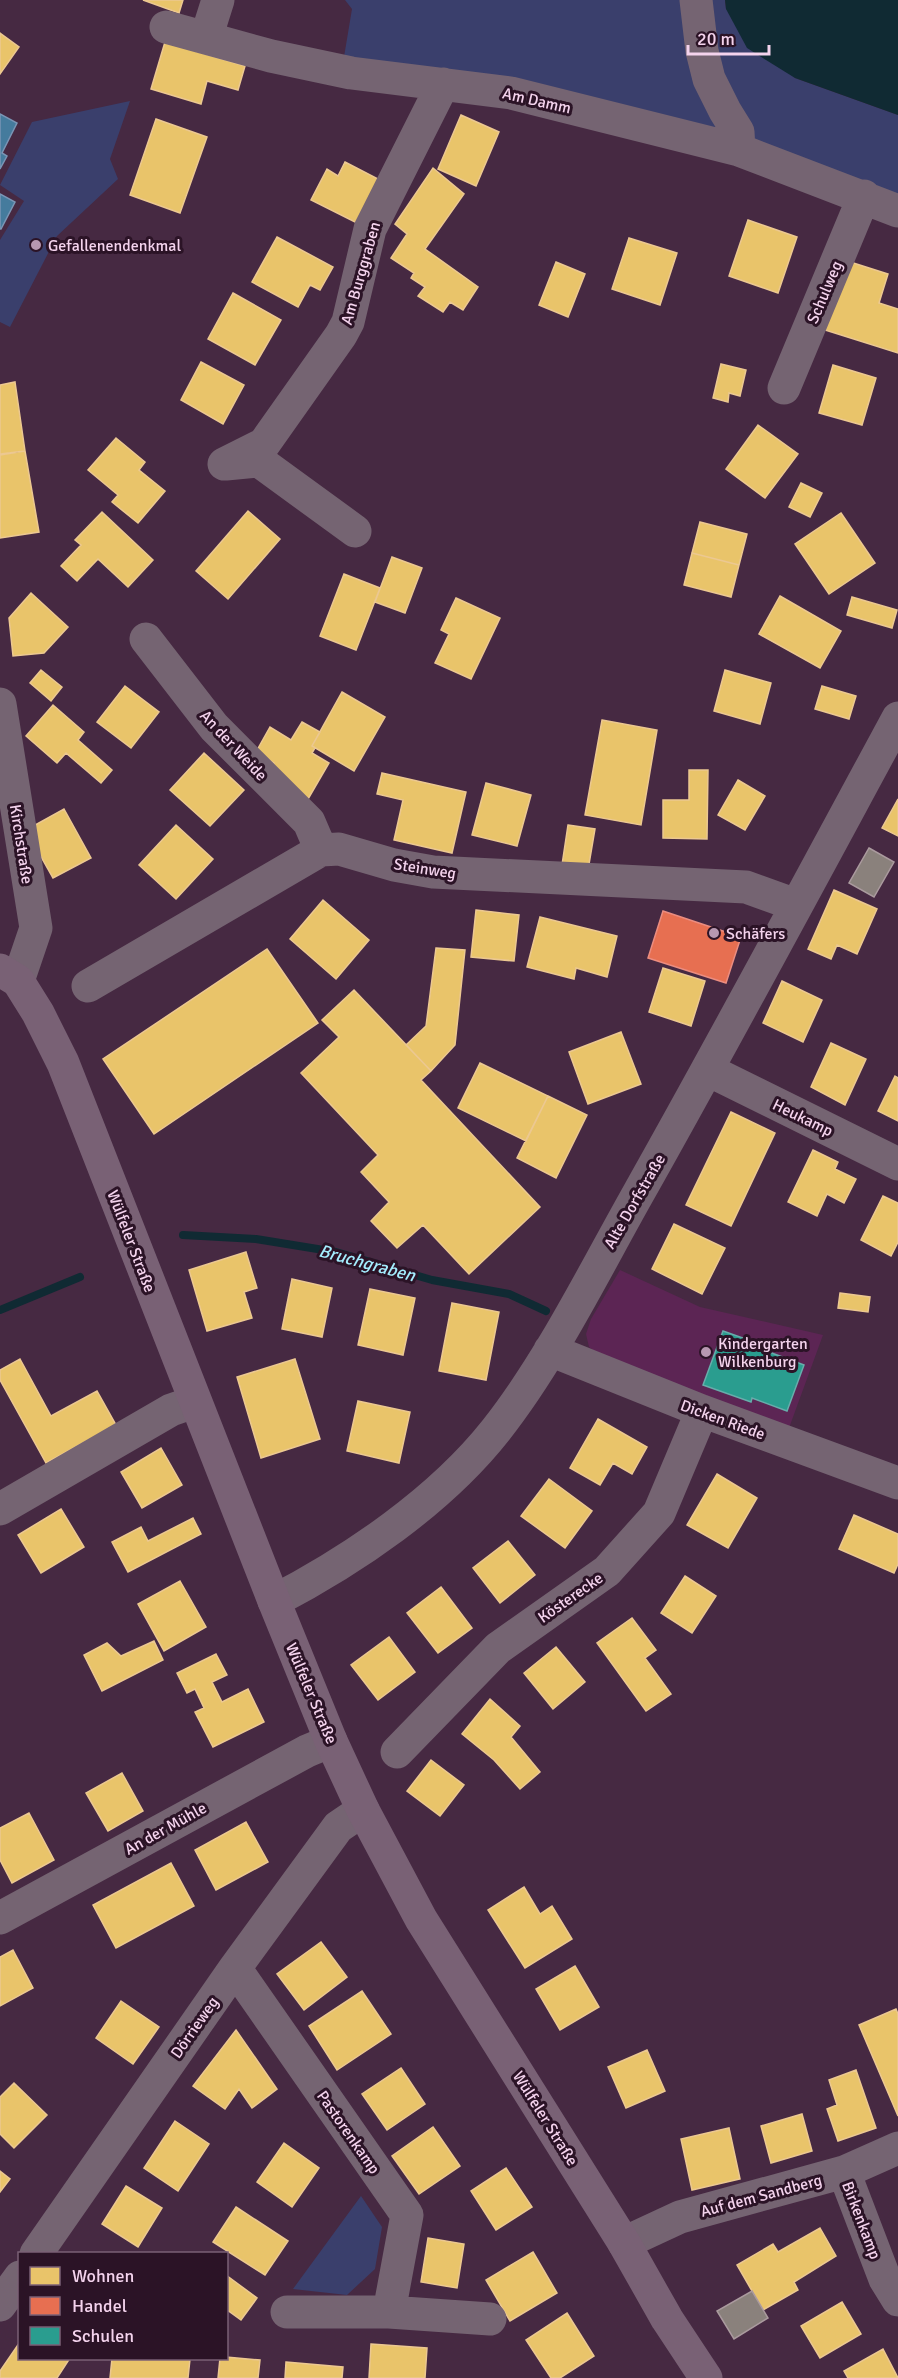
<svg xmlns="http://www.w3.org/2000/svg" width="898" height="2378" font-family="Signika,sans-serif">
<rect width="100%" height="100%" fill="#462942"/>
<path fill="#5c2554" d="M620 1270 700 1307 823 1335 789 1428 601 1357 589 1347 586 1334 591 1319Z"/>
<path fill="#3a3f6c" d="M345 0H725L726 9 795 78 898 115V201L344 57 352 9Z
M130 101 110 159 118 179 57 236 10 327 0 322V240L24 201 0 185 32 122Z
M361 2196 382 2227 375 2269 347 2295 293 2289Z"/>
<path fill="#102a33" d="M725 0H898V115L795 78 747 48 726 9Z"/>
<path fill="#e9c46a" stroke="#ecc891" stroke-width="1.5" d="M143 0H183L179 13Z
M0 33 19 47 0 74Z
M165 42 245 66 238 90 207 81 201 104 151 89Z
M461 115 499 132 476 186 438 169Z
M156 119 207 137 180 213 130 195Z
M345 162 380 180 357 223 311 200 327 169 338 176Z
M433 168 464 194 425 249 478 287 463 310 450 302 443 312 418 296 425 287 411 278 414 273 391 258 407 234 395 224Z
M748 220 797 237 778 293 729 276Z
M277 237 333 267 320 290 310 285 298 307 252 282Z
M629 238 677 253 660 305 612 289Z
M844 260 888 274 879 303 898 309V353L822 329Z
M556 262 585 274 568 317 539 305Z
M233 293 281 320 255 365 208 339Z
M201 362 244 385 223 424 181 400Z
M721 364 746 370 740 396 729 393 728 402 713 398Z
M833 365 876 378 862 425 819 413Z
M15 382 25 451 0 454V385Z
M758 425 798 454 765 498 726 469Z
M116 438 145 462 139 470 165 491 138 523 112 502 118 495 88 470Z
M25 451 39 532 0 538V455Z
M801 483 822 493 810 517 789 507Z
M248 511 280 539 228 599 196 571Z
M102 512 153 560 128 587 98 559 77 581 61 566 81 545 75 540Z
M841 513 875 563 829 594 795 544Z
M700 522 747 534 739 565 692 553Z
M692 553 739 565 731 597 684 585Z
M392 557 422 568 405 613 375 602Z
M344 574 380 588 356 650 320 636Z
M31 593 68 627 44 653 13 656 9 618Z
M780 596 841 631 820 668 759 634Z
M852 597 897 610 892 628 847 615Z
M456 598 500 618 471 679 435 663 449 634 441 630Z
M41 670 62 687 51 701 30 683Z
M725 670 771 683 760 724 714 711Z
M125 686 159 712 131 748 97 722Z
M822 686 856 696 849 719 815 709Z
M342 692 385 717 354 771 312 746Z
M53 705 84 732 78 740 112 770 101 783 66 753 57 763 26 736Z
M602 720 657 730 641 825 585 815Z
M302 722 320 732 312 746 315 748 312 753 329 763 304 806 271 770 274 763 256 752 270 727 291 740Z
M204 753 244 790 210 826 170 790Z
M689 770H708L707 839 663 838V800H689Z
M382 773 466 792 452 853 394 840 403 800 377 794Z
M738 780 765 796 745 830 718 815Z
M486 783 531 795 517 846 472 835Z
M898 799V836L882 828Z
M64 809 91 858 53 878 26 830Z
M176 825 213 859 176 899 139 865Z
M568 825 595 829 588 870 562 865Z
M834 890 877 909 857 954 837 945 831 959 808 949Z
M323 900 369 940 336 979 290 939Z
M476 910 519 915 514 961 471 957Z
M540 917 617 936 607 977 576 968 574 979 527 967Z
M436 948 465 950 455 1045 431 1071 406 1045 426 1026Z
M267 949 318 1023 154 1134 103 1059Z
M663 968 705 981 691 1026 649 1012Z
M782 981 822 1000 803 1042 763 1023Z
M354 990 431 1071 421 1080 540 1207 469 1274 423 1225 397 1248 371 1221 389 1202 361 1172 378 1155 301 1073 339 1037 322 1020Z
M621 1032 641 1084 588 1104 569 1052Z
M831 1043 866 1059 845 1105 811 1087Z
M480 1063 548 1096 526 1141 458 1108Z
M895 1076 898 1078V1121L878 1111Z
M548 1096 587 1115 556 1178 517 1158Z
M731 1112 775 1133 731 1226 686 1205Z
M813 1150 838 1162 835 1169 856 1179 844 1203 827 1194 817 1216 788 1202Z
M883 1196 898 1203V1242L891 1256 861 1240Z
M674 1224 725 1248 702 1294 652 1269Z
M246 1252 257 1288 244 1292 252 1318 207 1331 189 1270Z
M292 1279 332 1288 322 1337 282 1329Z
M370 1289 415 1298 403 1355 358 1345Z
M840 1293 870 1297 868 1312 838 1308Z
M452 1303 499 1312 486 1380 439 1371Z
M20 1359 51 1416 97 1391 116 1425 46 1463 0 1380V1370Z
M295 1359 320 1439 261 1458 237 1377Z
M358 1401 410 1412 399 1463 347 1451Z
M598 1419 647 1447 632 1474 613 1463 600 1485 570 1468Z
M161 1448 182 1485 142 1508 121 1472Z
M717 1474 757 1498 728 1548 687 1525Z
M549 1479 592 1511 565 1548 521 1516Z
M61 1509 84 1547 41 1573 18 1535Z
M854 1515 898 1534V1564L894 1573 839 1549Z
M193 1518 201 1534 128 1572 112 1542 141 1527 148 1541Z
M508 1541 535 1575 500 1603 473 1568Z
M685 1576 716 1596 692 1633 661 1613Z
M180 1581 206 1627 164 1651 138 1604Z
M441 1587 472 1628 438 1653 407 1613Z
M632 1618 656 1650 645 1658 671 1694 646 1711 597 1643Z
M389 1637 415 1672 378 1700 351 1665Z
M154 1641 163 1660 102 1691 84 1655 107 1643 121 1656Z
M556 1647 585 1682 553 1709 524 1673Z
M216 1654 227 1675 212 1682 222 1702 248 1689 264 1722 213 1747 195 1712 204 1708 195 1689 187 1693 177 1673Z
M490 1699 520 1726 511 1737 540 1772 520 1789 494 1760 462 1734Z
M431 1760 464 1785 440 1816 407 1791Z
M122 1773 143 1811 108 1831 86 1793Z
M29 1813 54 1860 12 1883 0 1860V1828Z
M246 1822 268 1862 216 1890 195 1850Z
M171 1863 194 1906 116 1948 93 1905Z
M524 1887 540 1914 552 1906 572 1939 525 1968 488 1910Z
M321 1942 347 1977 304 2010 277 1974Z
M13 1950 33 1988 0 2006V1957Z
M575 1966 599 2007 560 2030 536 1989Z
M362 1991 391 2034 337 2070 309 2026Z
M121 2001 159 2027 133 2064 96 2038Z
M896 2009 898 2014V2116L859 2025Z
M236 2030 277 2089 252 2108 239 2089 225 2109 193 2086Z
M647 2050 665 2091 626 2108 608 2067Z
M401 2068 425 2104 387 2130 362 2094Z
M856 2070 876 2128 838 2141 827 2109 837 2105 829 2080Z
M14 2083 47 2115 14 2148 0 2134V2097Z
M802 2114 812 2151 771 2163 761 2126Z
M175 2121 209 2144 178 2191 144 2168Z
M433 2127 460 2166 419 2194 392 2156Z
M729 2128 740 2179 692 2190 681 2139Z
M284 2143 319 2168 292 2207 257 2182Z
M506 2168 532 2207 496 2230 471 2191Z
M0 2171 10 2179 0 2192Z
M126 2186 162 2208 138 2247 102 2224Z
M236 2207 288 2241 265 2275 213 2242Z
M820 2228 836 2256 794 2282 798 2290 763 2310 737 2265 773 2244 778 2252Z
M428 2238 464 2244 457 2288 421 2282Z
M533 2252 557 2293 510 2321 486 2280Z
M226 2275 257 2298 241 2320 226 2309Z
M842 2302 861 2334 820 2358 801 2326Z
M567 2313 594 2356 560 2378H551L526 2340Z
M20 2342V2358H70L57 2378H0V2371Z
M371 2344 427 2348 425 2378H369Z
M883 2349 898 2378H848L844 2371Z
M226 2357 260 2360 258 2378H218L220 2358H226Z
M112 2358 190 2359 188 2378H110Z
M286 2362 343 2367 342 2378H285Z"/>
<path fill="#e76f51" stroke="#eb8d80" stroke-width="1.5" d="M663 911 741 937 726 983 648 958Z"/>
<path fill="#2a9d8f" stroke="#67adab" stroke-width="1.5" d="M723 1331 771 1348 769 1352 804 1365 787 1411 752 1398 751 1402 703 1385Z"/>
<path fill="#457b9d" stroke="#7a95b5" stroke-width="1.5" d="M0 114 17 123 2 153 7 156 0 169Z
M0 194 15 202 1 229H0Z"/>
<path fill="#8a817c" stroke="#aa9a9e" stroke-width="1.5" d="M869 848 894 862 874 897 849 883Z
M752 2291 768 2318 734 2339 717 2311Z"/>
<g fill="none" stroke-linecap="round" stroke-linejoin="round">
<path stroke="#102a33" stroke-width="8" d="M183 1235 256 1239 336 1252 432 1280 509 1294 546 1311
M0 1310 80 1277"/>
<path stroke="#756472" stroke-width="33" d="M696 0 702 51 709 79 725 111 738 132 739 150
M166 27 271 56 351 73 511 93 739 150 898 211
M206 38 218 0
M784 388 864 196
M224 464 264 444 341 335 348 322 370 229 443 84
M226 464 259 461 355 531
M146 639 214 727 309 822 321 850
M0 704 36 928 18 981
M88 986 321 850 339 849 394 865 433 872 746 887 796 905
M708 1070 898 1164
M550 1350 702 1411 898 1483
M0 1509 171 1410 194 1402
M274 1601C353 1560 440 1501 496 1430 551 1360 594 1272 638 1194 727 1036 812 877 898 718
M397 1752 498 1648 607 1571 659 1513 702 1411
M0 1918 307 1751 331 1741
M235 1968 407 2215 389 2312H287
M844 2172 885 2279 898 2300
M624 2243 680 2217 844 2172 898 2148
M36 2254 235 1968 338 1827 363 1810
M0 2305 20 2277
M389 2312 490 2319"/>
<path stroke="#796175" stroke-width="33" d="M0 970 18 981 38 1013 63 1063 274 1601 331 1741 363 1810 421 1919 624 2243 667 2319 706 2378"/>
</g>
<g fill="#b798b1" stroke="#2b1326" stroke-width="2">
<circle cx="36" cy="245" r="6"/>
<circle cx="714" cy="933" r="6"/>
<circle cx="706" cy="1352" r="6"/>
</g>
<g text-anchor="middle" stroke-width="6" stroke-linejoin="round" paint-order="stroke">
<g font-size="16" fill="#f4d3ed" stroke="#2b1326">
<text transform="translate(537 100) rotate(13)" y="6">Am Damm</text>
<text transform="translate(360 273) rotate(-74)" y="6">Am Burggraben</text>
<text transform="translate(824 292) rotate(-67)" y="6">Schulweg</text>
<text transform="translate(234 745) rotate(47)" y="6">An der Weide</text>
<text transform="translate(22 844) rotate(81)" y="6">Kirchstraße</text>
<text transform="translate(425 868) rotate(9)" y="6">Steinweg</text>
<text transform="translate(803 1117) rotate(26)" y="6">Heukamp</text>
<text transform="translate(634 1201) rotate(-60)" y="6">Alte Dorfstraße</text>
<text transform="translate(132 1241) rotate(69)" y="6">Wülfeler Straße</text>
<text transform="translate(723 1419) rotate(20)" y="6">Dicken Riede</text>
<text transform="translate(570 1597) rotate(-35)" y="6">Kösterecke</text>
<text transform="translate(312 1693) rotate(67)" y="6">Wülfeler Straße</text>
<text transform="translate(165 1828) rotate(-29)" y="6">An der Mühle</text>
<text transform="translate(194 2027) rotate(-55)" y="6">Dörrieweg</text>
<text transform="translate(546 2118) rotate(58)" y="6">Wülfeler Straße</text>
<text transform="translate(349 2132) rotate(55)" y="6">Pastorenkamp</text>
<text transform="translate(761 2195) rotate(-15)" y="6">Auf dem Sandberg</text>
<text transform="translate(862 2220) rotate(69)" y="6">Birkenkamp</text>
</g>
<g font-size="16" fill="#f4d3ed" stroke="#2b1326" text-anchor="start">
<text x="48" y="251">Gefallenendenkmal</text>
<text x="726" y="939">Schäfers</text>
<text x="718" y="1349">Kindergarten<tspan x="718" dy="18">Wilkenburg</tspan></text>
</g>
<g font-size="18" font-style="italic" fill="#a4edfe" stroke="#2b1326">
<text transform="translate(367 1263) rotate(15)" y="6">Bruchgraben</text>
</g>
</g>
<rect x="18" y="2252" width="210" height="108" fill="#2b1326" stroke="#7b6076" stroke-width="1.5"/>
<rect x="30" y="2267" width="30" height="18" fill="#e9c46a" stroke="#7b6076" stroke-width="1.5"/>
<text x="72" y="2282" font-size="18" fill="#f4d3ed">Wohnen</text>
<rect x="30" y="2297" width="30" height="18" fill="#e76f51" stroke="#7b6076" stroke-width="1.5"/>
<text x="72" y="2312" font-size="18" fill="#f4d3ed">Handel</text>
<rect x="30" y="2327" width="30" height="18" fill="#2a9d8f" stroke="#7b6076" stroke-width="1.5"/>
<text x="72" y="2342" font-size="18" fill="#f4d3ed">Schulen</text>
<path d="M688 45v9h81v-9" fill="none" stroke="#f4d3ed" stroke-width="3"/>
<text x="697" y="45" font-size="18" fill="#f4d3ed" stroke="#2b1326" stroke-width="4.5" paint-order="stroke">20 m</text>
</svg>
